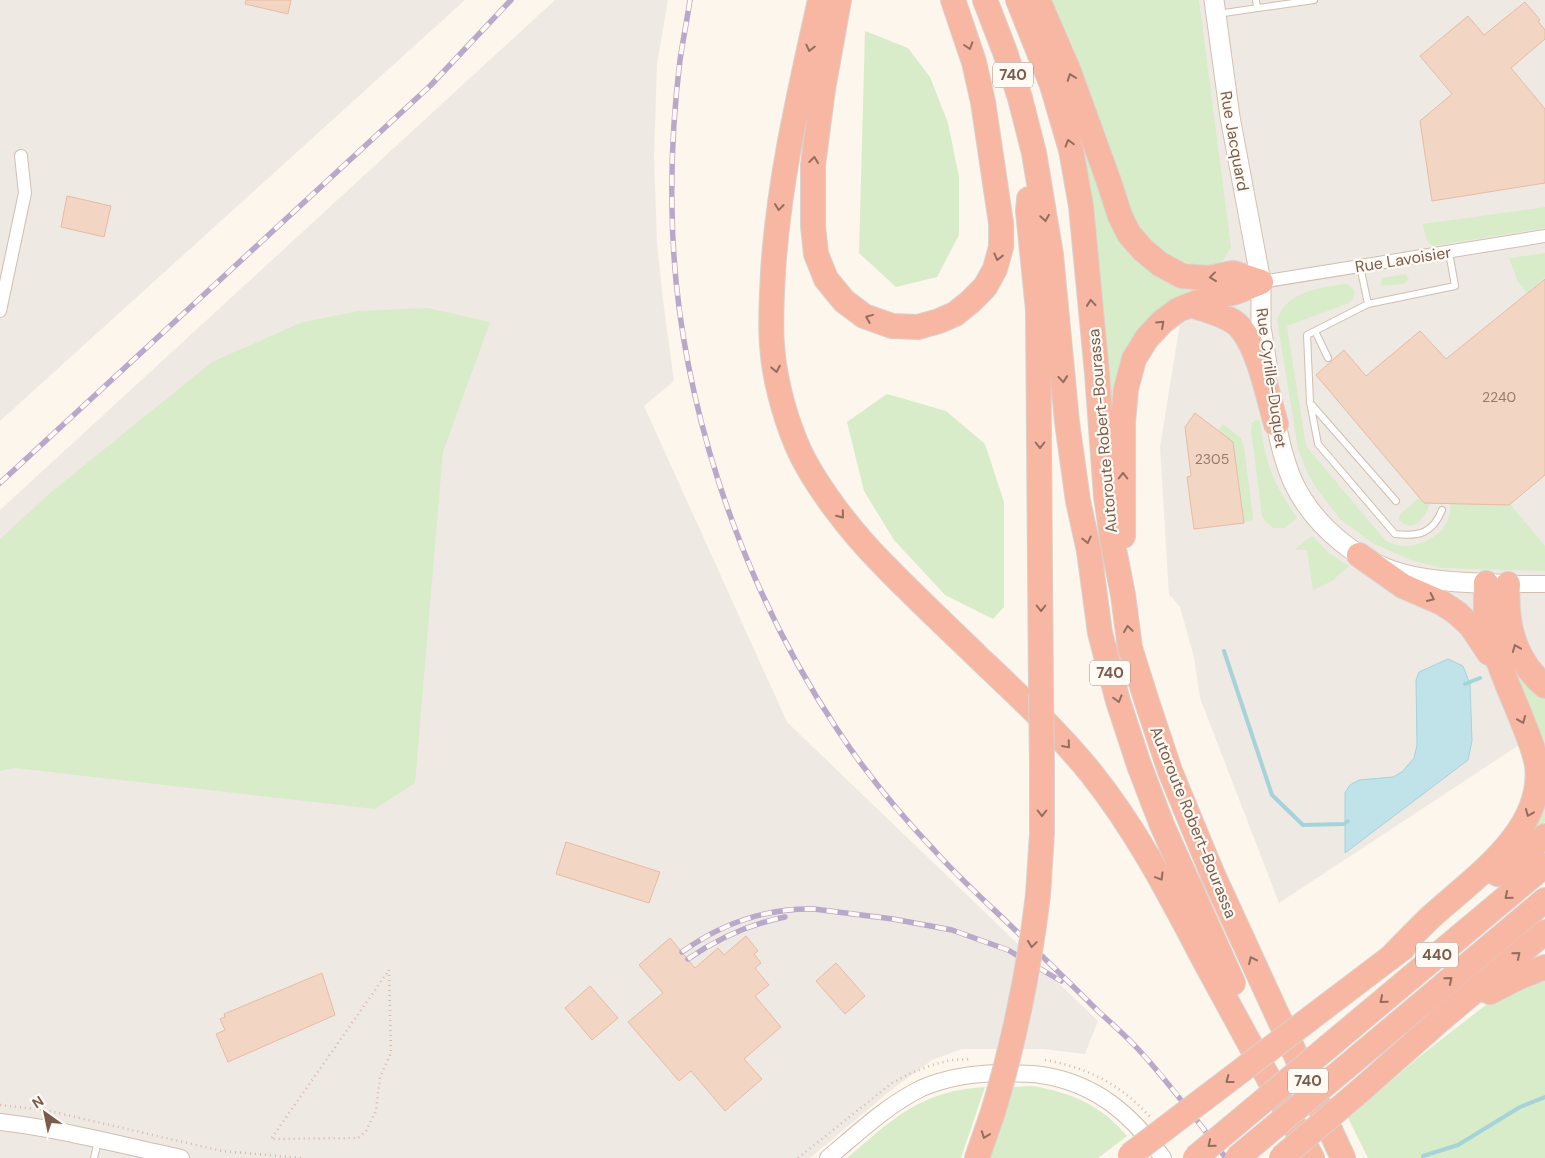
<svg xmlns="http://www.w3.org/2000/svg" width="1545" height="1158" font-family="'DM Sans',sans-serif">
<rect width="100%" height="100%" fill="#fdf6ec"/>
<path fill="#efe9e4" d="M0 0H465L0 421Z
M555 0H668L657 64 654 157 657 243 663 300 674 381 644 406 787 722 1098 1021 1085 1054 1042 1049H962L932 1060 891 1090 810 1158H0V510Z
M1072 0H1545V728L1279 903 1200 698 1194 657 1180 607 1169 594 1160 447 1190 261Z"/>
<path fill="#d8ecc9" d="M1050 0H1199L1231 247 1221 264 1205 267 1178 261 1155 249 1134 222 1073 47Z
M865 31 908 48 930 77 948 123 959 177V235L937 277 896 287 859 253Z
M1075 123 1115 227 1199 288 1200 293 1181 300 1115 400H1110L1102 302 1091 193Z
M1545 207V228L1432 246 1426 239 1423 224Z
M1545 253V277L1527 293 1518 282 1509 258Z
M1406 274 1409 279 1404 284 1382 286 1381 284 1382 278Z
M1346 284 1349 285 1355 291 1353 299 1349 303 1287 326 1306 446 1385 540C1410 557 1454 535 1450 504H1510L1545 546V571L1442 568 1411 560 1374 544 1340 519 1317 489 1308 474 1298 449 1277 320C1285 292 1321 287 1346 284Z
M428 308 490 322 443 452 415 783 375 809 15 768 0 771V539L50 493 212 362 300 323 358 311Z
M887 394 946 411 985 444 1004 502V607L993 619 945 595 894 540 864 491 847 422Z
M1255 420H1260C1262 433 1263 446 1267 459 1272 480 1285 500 1297 518L1285 528H1273L1265 521 1262 516 1251 430 1252 423Z
M1223 424 1241 438 1244 447 1253 517V520L1244 522 1233 442 1218 431Z
M1419 498 1424 503 1430 504C1425 517 1414 535 1399 520L1400 514Z
M1312 536 1330 554 1349 566 1332 581 1313 590 1307 550H1295L1296 548Z
M1505 644 1545 697V822L1537 829 1533 823 1538 813Z
M1545 976V1158H1368L1348 1118 1419 1057 1487 1004 1509 991Z
M1033 1086C1072 1093 1101 1105 1127 1136L1098 1158H986L1010 1087Z
M985 1087 961 1158H847C894 1118 920 1091 985 1087Z"/>
<path fill="#bfe3e8" stroke="#a5d3da" d="M1448 659 1463 666 1470 684 1472 741 1468 760 1345 853V793L1350 785 1359 780 1393 777 1402 772 1414 758 1417 745 1416 680 1419 672Z"/>
<g fill="none" stroke-linecap="round" stroke-linejoin="round">
<path stroke="#a5d3da" stroke-width="4" d="M1224 651 1272 795 1303 825 1344 824 1348 821
M1465 684 1480 678
M1423 1156 1458 1145 1520 1107 1545 1097"/>
</g>
<path fill="#f3d5c3" stroke="#e6bba3" d="M246 0H291L288 14 245 4Z
M1525 2 1540 20 1538 21 1545 30V39L1511 68 1545 109V183L1432 201 1420 121 1452 94 1420 56 1468 16 1484 35Z
M67 196 111 206 104 237 61 227Z
M1545 279V475L1509 505 1424 503 1316 375 1344 350 1366 376 1420 331 1446 359Z
M1195 413 1233 442 1244 523 1194 529 1187 477 1191 476 1185 427Z
M566 842 660 872 649 903 556 874Z
M746 936 758 951 754 954 761 963 755 968 769 985 755 996 781 1027 744 1059 762 1079 725 1111 691 1071 679 1081 628 1022 663 993 639 965 670 938 695 968 718 948 724 955Z
M836 963 865 996 845 1014 816 981Z
M322 973 335 1015 228 1062 216 1034 225 1030 220 1019 225 1017 224 1014Z
M590 986 618 1018 592 1040 565 1008Z"/>
<g fill="none" stroke-linecap="round" stroke-linejoin="round">
<defs>
<path id="service" d="M1256 0 1257 8
M1217 14 1314 0
M1360 266 1368 304 1455 286 1449 252
M1368 304 1307 335 1310 402 1318 444 1395 534C1419 537 1433 533 1442 510
M1315 331 1328 358
M1311 404 1396 501
M94 1158 98 1141"/>
<path id="minor" d="M1261 282 1545 236
M0 311 25 193 21 156"/>
<path id="tertiary" d="M1508 584H1545
M0 1122C61 1129 121 1145 181 1158
M828 1158C858 1133 887 1105 922 1088 948 1077 976 1073 1004 1073 1016 1074 1029 1073 1041 1075 1096 1083 1132 1115 1163 1158"/>
<path id="secondary" d="M1214 0 1230 117 1261 282V327L1268 370
M1274 412C1278 436 1283 459 1293 482 1315 528 1362 566 1412 576 1440 582 1471 583 1499 584"/>
<path id="motorway" d="M820 0C800 91 779 178 773 272 772 296 770 321 772 345 774 377 784 414 796 443 812 482 852 533 882 563 913 595 946 626 978 657 1017 694 1057 731 1091 773 1139 833 1173 901 1209 969 1243 1032 1277 1095 1312 1158
M839 0 823 89 813 165V226L816 254 826 279 844 301 864 316 892 326 918 327 939 321 955 314 970 302 985 287 995 269 1001 247V223L983 102 974 62 953 0
M985 0 1005 52 1020 98 1034 153 1051 255 1067 422 1078 501 1089 551 1100 633 1118 701 1139 765 1162 825 1233 983
M1018 0 1052 85 1071 150 1081 206 1097 373 1106 496 1113 544 1123 595 1130 648 1147 702 1170 771 1193 827 1213 875 1343 1158
M1038 0 1068 69 1108 179 1120 216 1129 234 1143 250 1160 264 1182 276 1209 278 1233 273 1261 282
M1029 199 1028 211 1038 310 1041 694
M1192 305C1205 310 1223 314 1234 322 1257 338 1268 397 1276 424
M1123 536V422L1126 389 1134 359 1147 338 1162 322 1178 310 1198 302 1236 292 1261 282
M1359 555 1403 586 1442 603 1457 613 1471 626 1489 653
M1508 584C1505 623 1514 660 1545 686
M1498 874 1545 836
M1038 895 1042 833V764
M1390 958C1404 944 1418 929 1433 915 1475 877 1545 830 1537 765 1534 748 1526 731 1520 715 1509 689 1498 663 1490 637L1486 617V583
M1490 992 1519 977 1545 967
M1337 998 1403 948
M1329 1046 1545 865
M1345 1068 1545 900
M1361 1090 1440 1020 1545 932
M977 1158 993 1112"/>
</defs>
<use href="#service" stroke="#d1beb0" stroke-width="8"/>
<use href="#minor" stroke="#d1beb0" stroke-width="14"/>
<use href="#tertiary" stroke="#d1beb0" stroke-width="18"/>
<use href="#secondary" stroke="#d6c0b0" stroke-width="21"/>
<use href="#motorway" stroke="#dad1cd" stroke-width="26"/>
<path stroke="#d9b8a5" stroke-width="2.5" stroke-dasharray="1 4" stroke-linecap="butt" d="M389 970 391 1053 380 1077 376 1111 366 1131 358 1138 271 1139Z
M1045 1060C1086 1067 1122 1085 1150 1117
M0 1105 45 1110 222 1151 302 1158
M798 1158 892 1083 909 1074 932 1065 951 1060 972 1059"/>
<use href="#service" stroke="#fff" stroke-width="6"/>
<use href="#minor" stroke="#fff" stroke-width="12"/>
<use href="#tertiary" stroke="#fff" stroke-width="16"/>
<use href="#secondary" stroke="#fff" stroke-width="19"/>
<use href="#motorway" stroke="#f7b7a3" stroke-width="24"/>
<defs>
<path id="rail" d="M690 0C687 20 683 40 680 60 674 109 671 159 672 208 674 388 738 580 837 729 865 772 899 813 934 850 958 877 985 901 1011 926 1040 954 1069 982 1098 1011 1111 1023 1125 1035 1137 1048 1169 1082 1197 1121 1226 1158
M0 483 431 85 511 0
M682 952C721 924 765 908 814 909L893 919 952 930 1008 950 1061 981
M688 959C717 939 750 924 785 917"/>
</defs>
<use href="#rail" stroke="#b9a8c9" stroke-width="5.5"/>
<use href="#rail" stroke="#fffaf3" stroke-width="4" stroke-dasharray="11" stroke-linecap="butt"/>
<defs>
<path id="motorway-bridge" d="M1041 694 1042 764
M993 1112C1015 1039 1029 971 1038 895
M1130 1155 1337 998
M1195 1158 1329 1046
M1237 1158 1345 1068
M1281 1158 1361 1090"/>
</defs>
<use href="#motorway-bridge" stroke="#dad1cd" stroke-width="26" stroke-linecap="butt"/>
<use href="#motorway-bridge" stroke="#f7b7a3" stroke-width="24"/>
</g>
<defs><path id="oneway-chevron" d="M-2-3.5L2.5 0L-2 3.5" fill="none" stroke-width="1.6" stroke-linecap="round" stroke-linejoin="round" transform="scale(1.25)"/></defs>
<g stroke="#936e5e">
<use href="#oneway-chevron" transform="translate(969 46) rotate(72)"/>
<use href="#oneway-chevron" transform="translate(810 48) rotate(103)"/>
<use href="#oneway-chevron" transform="translate(1071 77) rotate(-110)"/>
<use href="#oneway-chevron" transform="translate(1069 143) rotate(-106)"/>
<use href="#oneway-chevron" transform="translate(814 160) rotate(-83)"/>
<use href="#oneway-chevron" transform="translate(779 207) rotate(97)"/>
<use href="#oneway-chevron" transform="translate(1045 218) rotate(81)"/>
<use href="#oneway-chevron" transform="translate(998 257) rotate(104)"/>
<use href="#oneway-chevron" transform="translate(1213 277) rotate(173)"/>
<use href="#oneway-chevron" transform="translate(1091 303) rotate(-95)"/>
<use href="#oneway-chevron" transform="translate(869 318) rotate(-158)"/>
<use href="#oneway-chevron" transform="translate(1161 324) rotate(-43)"/>
<use href="#oneway-chevron" transform="translate(776 369) rotate(79)"/>
<use href="#oneway-chevron" transform="translate(1063 379) rotate(85)"/>
<use href="#oneway-chevron" transform="translate(1040 445) rotate(90)"/>
<use href="#oneway-chevron" transform="translate(1123 476) rotate(-90)"/>
<use href="#oneway-chevron" transform="translate(841 515) rotate(51)"/>
<use href="#oneway-chevron" transform="translate(1087 540) rotate(77)"/>
<use href="#oneway-chevron" transform="translate(1431 598) rotate(25)"/>
<use href="#oneway-chevron" transform="translate(1041 608) rotate(90)"/>
<use href="#oneway-chevron" transform="translate(1128 629) rotate(-98)"/>
<use href="#oneway-chevron" transform="translate(1516 648) rotate(-112)"/>
<use href="#oneway-chevron" transform="translate(1118 699) rotate(74)"/>
<use href="#oneway-chevron" transform="translate(1522 720) rotate(68)"/>
<use href="#oneway-chevron" transform="translate(1067 745) rotate(49)"/>
<use href="#oneway-chevron" transform="translate(1042 813) rotate(90)"/>
<use href="#oneway-chevron" transform="translate(1529 813) rotate(113)"/>
<use href="#oneway-chevron" transform="translate(1160 877) rotate(59)"/>
<use href="#oneway-chevron" transform="translate(1508 896) rotate(140)"/>
<use href="#oneway-chevron" transform="translate(1032 944) rotate(98)"/>
<use href="#oneway-chevron" transform="translate(1517 955) rotate(-40)"/>
<use href="#oneway-chevron" transform="translate(1252 960) rotate(-115)"/>
<use href="#oneway-chevron" transform="translate(1449 980) rotate(-40)"/>
<use href="#oneway-chevron" transform="translate(1383 1000) rotate(140)"/>
<use href="#oneway-chevron" transform="translate(1229 1080) rotate(143)"/>
<use href="#oneway-chevron" transform="translate(985 1135) rotate(110)"/>
<use href="#oneway-chevron" transform="translate(1211 1144) rotate(140)"/>
</g>
<g text-anchor="middle" stroke-width="4.5" stroke-linejoin="round" paint-order="stroke">
<g font-size="14" fill="#987a6a">
<text x="1499" y="402">2240</text>
<text x="1212" y="464">2305</text>
</g>
<g fill="#fffaf3" stroke="#a28b7f" stroke-width="1">
<rect x="993" y="62.5" width="40" height="25" rx="4"/>
<rect x="1090" y="660.5" width="40" height="25" rx="4"/>
<rect x="1416" y="942.5" width="42" height="25" rx="4"/>
<rect x="1288" y="1068.5" width="40" height="25" rx="4"/>
</g>
<g font-size="15" font-weight="bold" fill="#7a5c4d">
<text x="1013" y="80">740</text>
<text x="1110" y="678">740</text>
<text x="1437" y="960">440</text>
<text x="1308" y="1086">740</text>
</g>
<g font-size="16" fill="#7a5c4d" stroke="#fffaf3">
<text transform="translate(1235 141) rotate(80)" y="6">Rue Jacquard</text>
<text transform="translate(1403 259) rotate(-9)" y="6">Rue Lavoisier</text>
<text transform="translate(1272 378) rotate(82)" y="6">Rue Cyrille-Duquet</text>
<text transform="translate(1102 431) rotate(-95)" y="6">Autoroute Robert-Bourassa</text>
<text transform="translate(1194 822) rotate(68)" y="6">Autoroute Robert-Bourassa</text>
</g>
</g>
<g transform="translate(45 1113) rotate(327)" stroke="#fffaf3" stroke-width="4" paint-order="stroke">
<path d="M0-4L9 19L0 12L-9 19Z" fill="#7a5c4d"/>
<text y="-8" font-size="14" font-weight="bold" text-anchor="middle" fill="#7a5c4d">N</text>
</g>
</svg>
